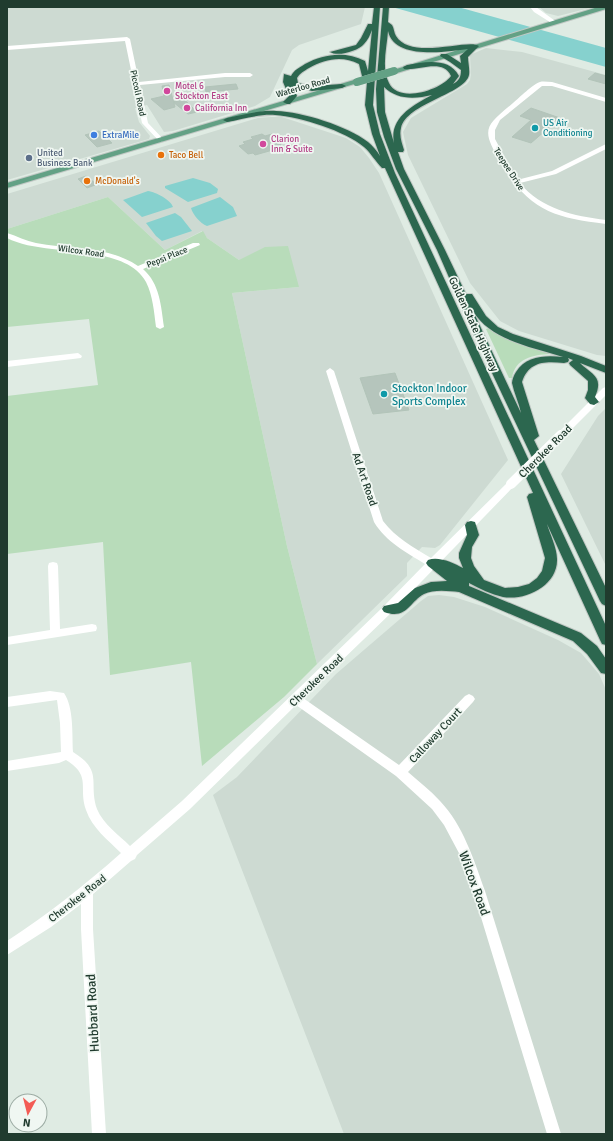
<svg xmlns="http://www.w3.org/2000/svg" width="613" height="1141" font-family="Signika,sans-serif">
<rect width="100%" height="100%" fill="#dfebe3"/>
<path fill="#cddad2" d="M7 7H365L361 24 299 45 292 50 270 97 255 106 173 131 164 132 147 105 135 108 139 122 150 136 149 139 7 180Z
M539 7H594L558 16 546 13Z
M486 48 522 52 606 75V356L597 355 519 331 500 321 470 283 408 155 403 132 411 118 467 84 470 80 471 74 470 55Z
M271 117H282L346 138 360 147 369 158 379 173 508 460 440 545 435 548 422 547 407 563V576L317 664 287 546 232 293 299 287 239 260 207 238 202 231 165 250 108 197 7 229V194L258 118Z
M606 408V566L561 474 598 416Z
M439 595 454 597 485 607 558 640 581 653 599 674 606 690V1134H344L213 795 237 777 336 674 421 601 428 596Z"/>
<path fill="#b8dcba" d="M108 197 165 250 203 231 207 238 239 260 265 247 288 246 299 287 232 293 287 546 317 664 284 697 202 766 191 662 110 675 103 542 7 554V396L98 385 89 319 7 327V229Z
M489 328 550 353V354C533 355 515 358 512 378H509L486 329Z"/>
<path fill="#86d1ce" d="M392 7H458L606 48V67Z
M193 178 210 183 218 189 217 193 188 202 165 188V186Z
M148 191C156 192 171 200 173 207L142 217 123 200Z
M220 197 233 207 237 216 207 226C200 223 193 215 191 208Z
M175 213 181 217 192 231 162 241 156 236 146 223Z"/>
<path fill="#b5c5bc" stroke="#b2c4b9" d="M595 73 606 76V84L588 79Z
M236 84 238 89 206 92 205 87Z
M169 85 175 107 164 110 151 99 164 96 162 86Z
M183 99 188 103 197 112 188 114 173 102Z
M531 108 560 118 531 143 512 137 531 120 520 116Z
M99 131 112 143 97 147 85 135Z
M262 134 265 136 272 134 278 139 281 143 280 148 255 155 253 153 248 154 239 146 245 144 243 142 253 139 251 137Z
M86 176 95 183 93 184 95 185 87 188 78 179Z
M395 373 409 410 373 414 360 378Z"/>
<g fill="none" stroke-linecap="round" stroke-linejoin="round">
<defs>
<path id="major" d="M598 7H606V9L397 73H391L390 71Z
M354 80H360L361 82 7 188V183Z"/>
<path id="highway" d="M374 7H380L373 105 380 134 395 173 606 626V645L602 644 600 640 547 524C550 534 557 548 557 559 558 585 526 601 503 597 491 594 480 589 469 583V586L581 633 597 646 606 659V674L601 673 587 654 573 641 459 592C449 591 434 589 424 594 409 602 407 620 384 612L382 609 384 606 398 603 415 588 431 582 447 581 428 566 426 563 428 560C439 556 453 563 463 568L459 558V553L467 535 465 525 467 522 471 521 475 522 479 535 472 547 471 558 474 566 484 580 505 588 518 587 529 584 537 578 542 571 545 558 527 497 529 494 533 493 385 168H382C375 161 371 153 364 147 345 131 301 117 275 115 259 114 243 119 227 122L223 120 227 118C243 115 260 110 276 111 303 112 347 126 368 142 373 146 377 151 380 156L372 134 365 105 367 82 363 80 359 64C342 55 325 59 309 68 304 71 300 73 297 78L298 83 312 86 342 84 346 86 342 88 312 91 293 86 297 96 290 104H287L283 102 289 96 283 82 284 74 291 76C294 70 299 68 305 64 324 54 345 51 365 61L368 71 372 30C370 35 368 40 364 44 358 51 338 57 330 52L356 45 361 38 368 24H372Z
M383 7H389L388 22 392 25C394 28 394 33 396 36 411 61 469 38 479 46L468 57C468 62 470 70 469 75 465 94 407 103 401 128 399 136 402 143 404 150L403 152H398L404 169 445 250 466 294H472L486 316 498 327 513 334 581 356 606 366V373L580 363C592 375 604 376 595 397L599 402 594 405 590 404 585 398 588 390V381L570 365 569 363 573 360 568 358 569 360 568 362 564 363C545 361 529 361 522 382L539 436 534 440 606 588V606L602 604 600 601 475 337 437 250 396 169 384 137 377 112 376 89ZM388 31C394 60 446 52 468 49L460 56 461 63 447 54H441L440 56 450 62 461 70C461 77 459 81 453 84L459 76C449 57 425 62 407 65L403 67 404 69C419 71 443 58 451 76 441 90 399 104 389 83 381 68 387 47 388 31ZM384 87C397 100 415 99 432 95 413 105 389 118 394 143L385 112ZM473 311C491 341 533 347 563 357 545 355 526 356 516 372 514 375 512 380 512 383 514 393 519 403 521 413Z"/>
</defs>
<use href="#major" stroke="#c1c8c4" stroke-width="2"/>
<use href="#highway" stroke="#c1c8c4" stroke-width="2"/>
<path fill="#fff" fill-rule="evenodd" d="M530 7H536L558 23 553 24 534 12Z
M127 37 130 39 139 82 225 73H250L253 75 250 77H225L140 85 148 123 164 140 161 142 159 141 142 123 125 41 7 50V46Z
M552 82 606 98V102L552 86H542L500 120 495 130V139L517 180 552 171 606 144V149L556 174 520 183C541 209 574 216 606 220V224C554 218 528 210 501 163 481 129 484 127 513 103 519 98 533 84 540 82 543 81 548 82 552 82Z
M7 233C17 236 26 241 36 243 71 250 107 245 138 266L193 243H199L200 245 143 269C160 284 161 306 164 327L160 329 156 327C154 312 153 296 146 282 124 242 45 258 7 238Z
M78 353 82 356 81 358 7 367V361Z
M330 368 334 371 383 521C396 538 413 547 431 558L508 482H514L516 484 392 612 303 698 399 765 465 696 469 694 473 696 475 699 473 702 408 772C418 781 430 790 440 801 463 825 474 860 485 891L561 1134H547L473 891 460 855 444 825 432 809 396 776 296 705 190 809 137 855 135 859 131 861 93 894V929L106 1134H92L81 929V904L51 927 7 955V941C47 915 85 885 121 853 108 840 92 828 86 810 78 787 92 776 66 760L59 763 7 771V761L61 752 60 723 57 700 7 707V697L50 691 64 693C74 708 72 734 73 752 104 771 88 783 97 809 103 824 119 835 130 846L182 801 384 606 425 564C406 552 386 542 374 522L326 371Z
M606 387V395L564 437H558L557 435 558 433 603 388Z
M53 562 57 563 58 566 60 629 92 624 96 625 97 628 96 631 7 645V637L50 630 48 566 49 563Z"/>
<use href="#major" fill="#63a185" fill-rule="evenodd"/>
<use href="#highway" fill="#2c674f" fill-rule="evenodd"/>
<defs>
<path id="major-bridge" d="M357 82 394 71"/>
</defs>
<use href="#major-bridge" stroke="#c1c8c4" stroke-width="8" stroke-linecap="butt"/>
<path stroke="#fff" stroke-width="10" d="M511 484 561 435"/>
<use href="#major-bridge" stroke="#63a185" stroke-width="8"/>
</g>
<g fill="#d1479c" stroke="#f0f7f2" stroke-width="1.5">
<circle cx="167" cy="91" r="4"/>
<circle cx="187" cy="108" r="4"/>
<circle cx="263" cy="144" r="4"/>
</g>
<g fill="#0f9aa8" stroke="#f0f7f2" stroke-width="1.5">
<circle cx="535" cy="128" r="4"/>
<circle cx="384" cy="394" r="4"/>
</g>
<circle fill="#3f7fe0" stroke="#f0f7f2" stroke-width="1.5" cx="94" cy="135" r="4"/>
<g fill="#e8710a" stroke="#f0f7f2" stroke-width="1.5">
<circle cx="161" cy="155" r="4"/>
<circle cx="87" cy="181" r="4"/>
</g>
<circle fill="#5c6f8a" stroke="#f0f7f2" stroke-width="1.5" cx="29" cy="158" r="4"/>
<g text-anchor="middle" stroke-width="3.5" stroke-linejoin="round" paint-order="stroke">
<g font-size="9" fill="#b23c85" stroke="#f0f7f2" text-anchor="start">
<text x="175" y="89">Motel 6<tspan x="175" dy="10">Stockton East</tspan></text>
<text x="195" y="111">California Inn</text>
<text x="271" y="142">Clarion<tspan x="271" dy="10">Inn &amp; Suite</tspan></text>
</g>
<g font-size="9" fill="#203b2e" stroke="#f0f7f2">
<text transform="translate(303 87) rotate(-16)" y="3">Waterloo Road</text>
<text transform="translate(138 93) rotate(78)" y="3">Piccoli Road</text>
<text transform="translate(509 169) rotate(57)" y="3">Teepee Drive</text>
<text transform="translate(81 251) rotate(8)" y="3">Wilcox Road</text>
<text transform="translate(167 257) rotate(-22)" y="3">Pepsi Place</text>
</g>
<g font-size="9" fill="#0d838f" stroke="#f0f7f2" text-anchor="start">
<text x="543" y="126">US Air<tspan x="543" dy="10">Conditioning</tspan></text>
</g>
<g font-size="9" fill="#366cbe" stroke="#f0f7f2" text-anchor="start">
<text x="102" y="138">ExtraMile</text>
</g>
<g font-size="9" fill="#4e5e75" stroke="#f0f7f2" text-anchor="start">
<text x="37" y="156">United<tspan x="37" dy="10">Business Bank</tspan></text>
</g>
<g font-size="9" fill="#c56008" stroke="#f0f7f2" text-anchor="start">
<text x="169" y="158">Taco Bell</text>
<text x="95" y="184">McDonald's</text>
</g>
<g font-size="11" fill="#203b2e" stroke="#f0f7f2">
<text transform="translate(474 324) rotate(65)" y="4">Golden State Highway</text>
<text transform="translate(545 451) rotate(-45)" y="4">Cherokee Road</text>
<text transform="translate(365 479) rotate(71)" y="4">Ad Art Road</text>
<text transform="translate(316 680) rotate(-44)" y="4">Cherokee Road</text>
<text transform="translate(435 735) rotate(-47)" y="4">Calloway Court</text>
<text transform="translate(77 898) rotate(-38)" y="4">Cherokee Road</text>
</g>
<g font-size="11" fill="#0d838f" stroke="#f0f7f2" text-anchor="start">
<text x="392" y="392">Stockton Indoor<tspan x="392" dy="13">Sports Complex</tspan></text>
</g>
<g font-size="13" fill="#203b2e" stroke="#f0f7f2">
<text transform="translate(475 883) rotate(70)" y="5">Wilcox Road</text>
<text transform="translate(92 1013) rotate(-93)" y="5">Hubbard Road</text>
</g>
</g>
<rect width="613" height="1141" fill="none" stroke="#203b2e" stroke-width="16"/>
<g transform="translate(28 1113) rotate(187)"><circle r="19" fill="#f0f7f2" stroke="#9daca4"/>
<path d="M0-3L7 15L0 10L-7 15Z" fill="#f35c55"/>
<text y="-6" font-size="11" font-weight="bold" text-anchor="middle" fill="#203b2e">N</text>
</g>
</svg>
